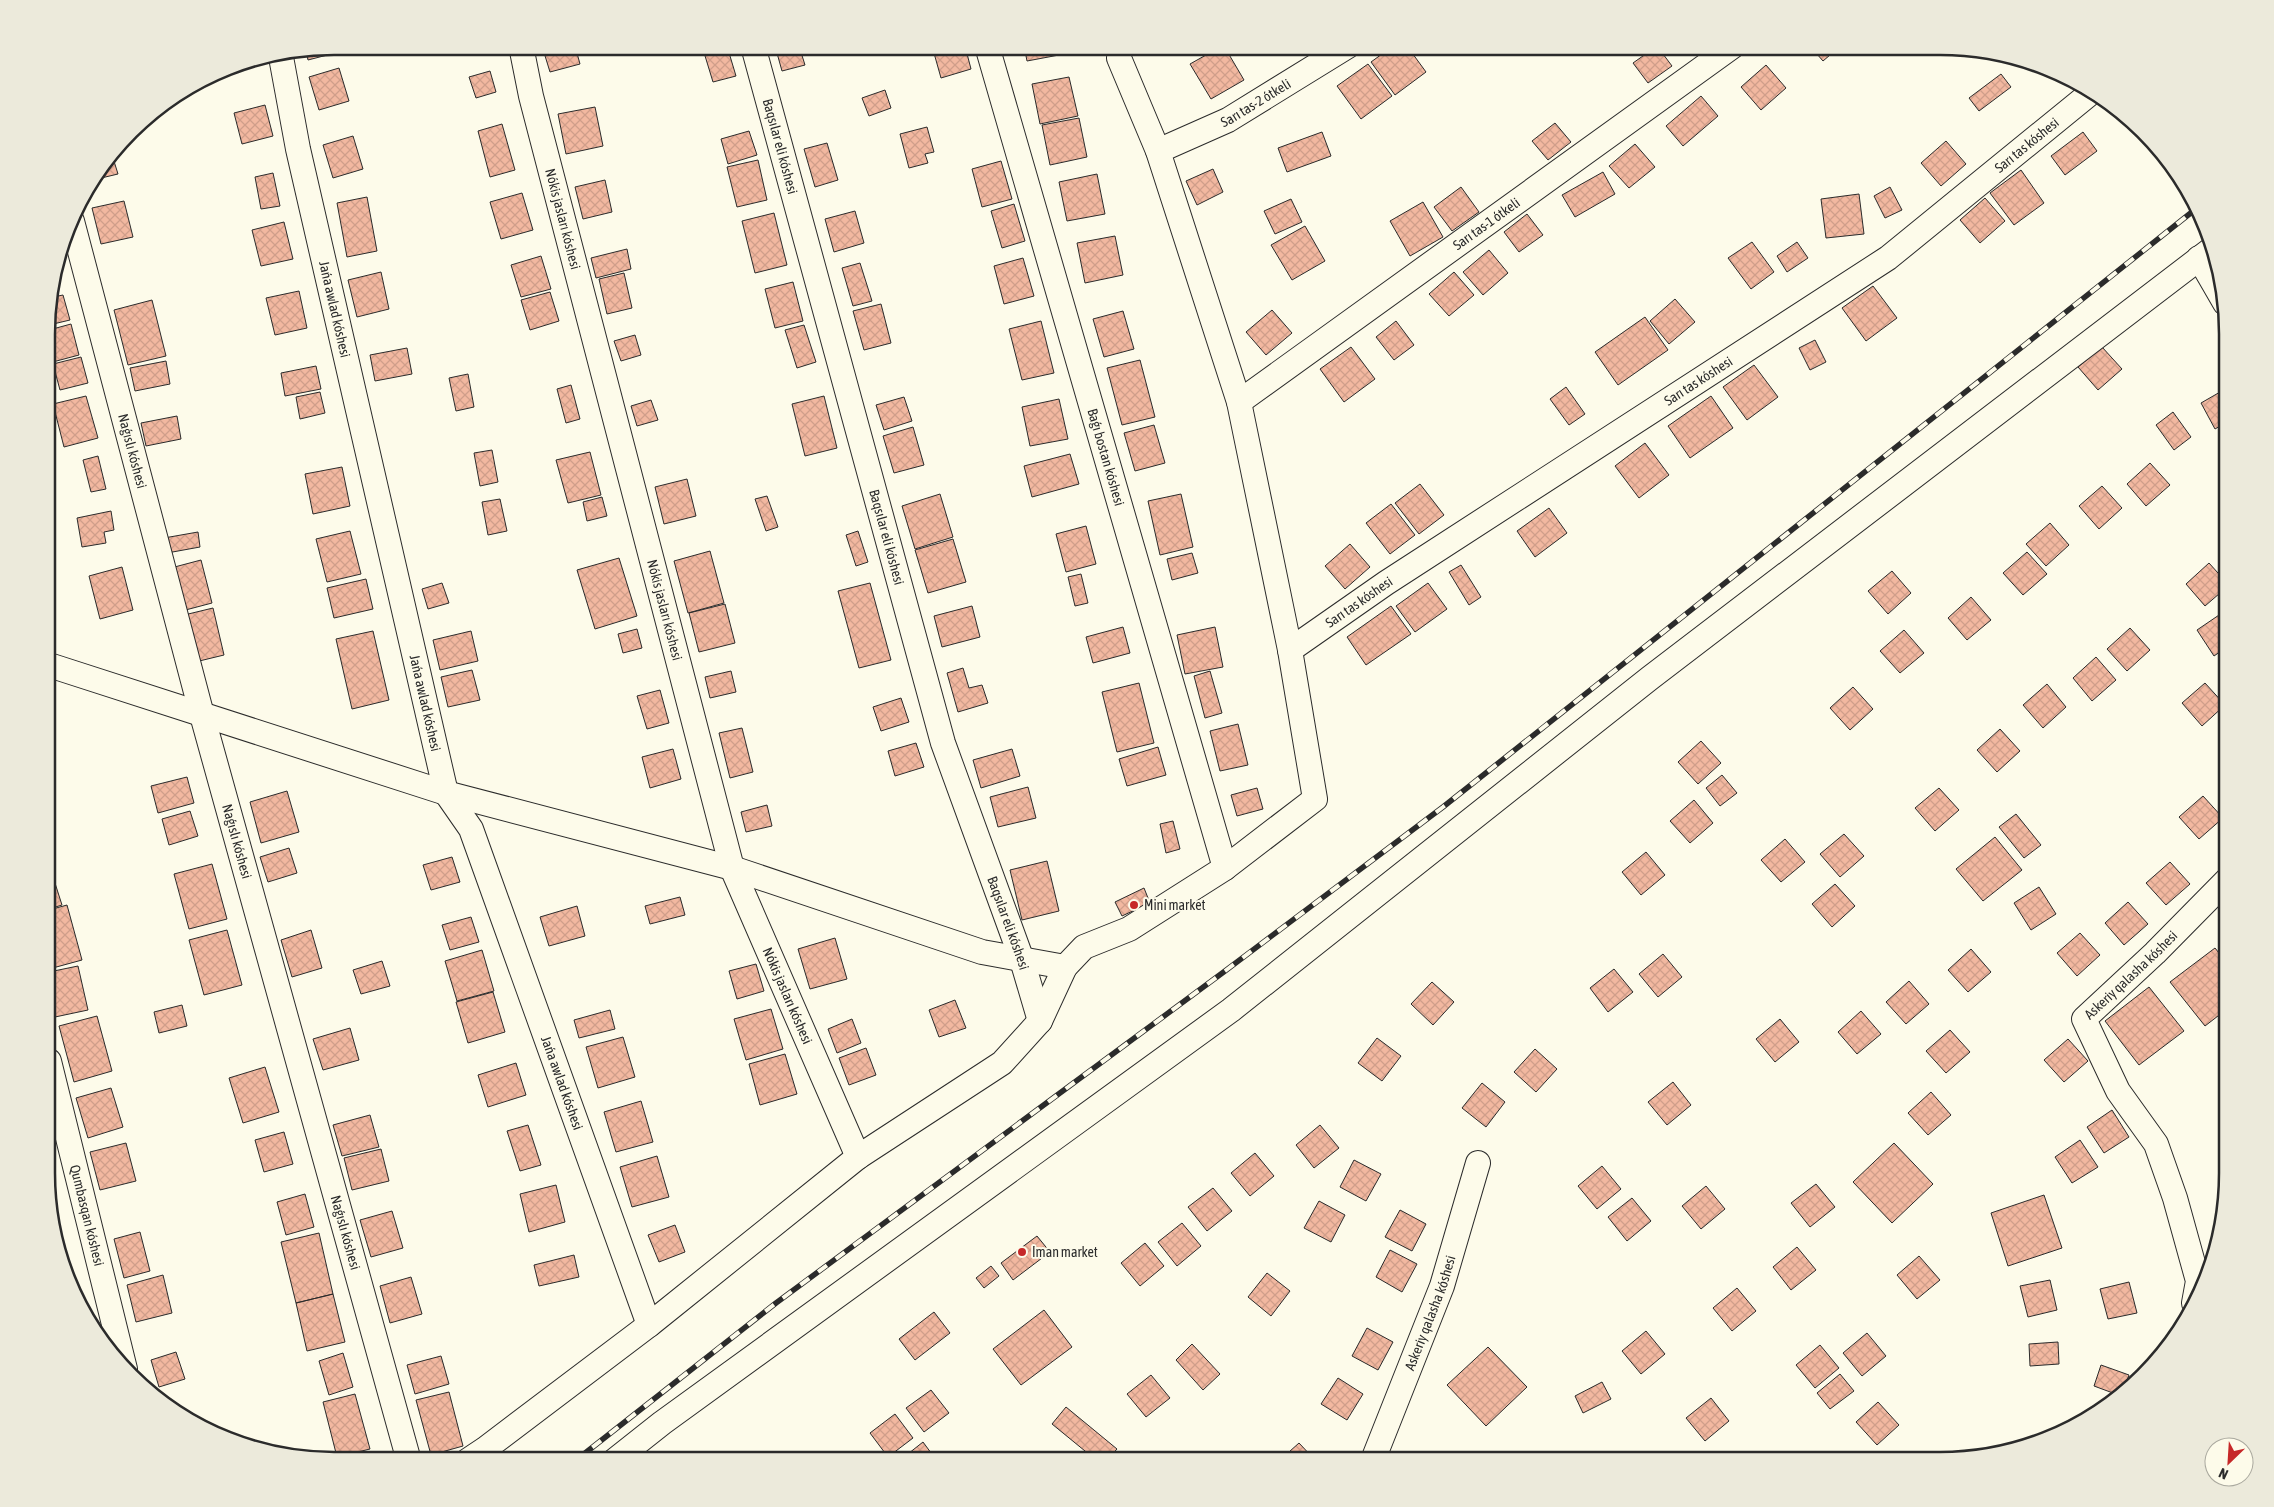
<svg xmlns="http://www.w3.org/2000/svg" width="2274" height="1507" font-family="'Asap Condensed',sans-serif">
<defs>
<pattern id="building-cross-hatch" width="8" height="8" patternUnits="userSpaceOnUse" patternTransform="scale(1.25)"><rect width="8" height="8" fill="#f2b8a0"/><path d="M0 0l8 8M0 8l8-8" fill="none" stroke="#d09e8a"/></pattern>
</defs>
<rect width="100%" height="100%" fill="#fdfbea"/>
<path fill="url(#building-cross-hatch)" stroke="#2b2b2b" d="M338 46 339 52 308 60 306 52Z
M542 46H575L580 64 550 72Z
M702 46H727L736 76 713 82Z
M775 46H799L805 65 782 71Z
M932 46H965L971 69 941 78Z
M1024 46H1057L1059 55 1027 61Z
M1222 46H1224L1244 80 1211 99 1190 64Z
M1393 46H1407L1426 72 1395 95 1371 62Z
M1657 46 1672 66 1648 83 1633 63Z
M1810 46H1835L1837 49 1823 61Z
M1368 64 1392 96 1361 119 1337 86Z
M1766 65 1786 88 1761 110 1741 87Z
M339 68 349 101 319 110 309 77Z
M490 71 496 92 476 98 469 77Z
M2001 74 2011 87 1979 111 1969 98Z
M1069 77 1078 116 1040 124 1032 84Z
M885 90 891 108 869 116 862 98Z
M1701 96 1718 116 1683 146 1666 126Z
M265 105 273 136 242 144 234 113Z
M595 107 603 146 566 154 558 114Z
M1079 118 1087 157 1050 165 1042 125Z
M1555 123 1571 142 1548 160 1532 141Z
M502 124 515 170 490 177 478 131Z
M927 127 934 152 925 154 928 163 909 168 900 134Z
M749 131 757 155 728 164 721 139Z
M1322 132 1331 156 1287 172 1278 148Z
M2083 132 2097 151 2065 175 2051 156Z
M353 136 363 169 333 178 323 145Z
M1946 141 1966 164 1941 186 1921 163Z
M827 143 838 180 815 187 804 149Z
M1635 144 1655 167 1629 188 1609 166Z
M113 158 118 174 97 179Z
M758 160 767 200 737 207 727 167Z
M1001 161 1012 199 982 207 972 169Z
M1213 169 1223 192 1197 205 1186 181Z
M2021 170 2044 203 2014 225 1990 193Z
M1603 172 1615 194 1575 217 1562 195Z
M273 173 280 206 261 209 255 177Z
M1097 174 1105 214 1067 221 1059 182Z
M605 180 612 212 583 219 575 187Z
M1461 187 1479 212 1452 231 1434 207Z
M1890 187 1902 210 1885 218 1874 196Z
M522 193 533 230 501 239 490 202Z
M1859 194 1864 234 1826 238 1821 199Z
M367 197 377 251 347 257 337 203Z
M1985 198 2005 221 1980 243 1960 220Z
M1291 199 1302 222 1275 234 1264 211Z
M124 201 133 237 101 244 92 208Z
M1423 202 1443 237 1410 256 1390 221Z
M1014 204 1025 241 1002 248 991 211Z
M855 211 864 243 834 252 825 219Z
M774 213 787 265 755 273 742 221Z
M1527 214 1543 235 1519 252 1504 232Z
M284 222 293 259 261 266 252 230Z
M1305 226 1325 261 1292 280 1271 245Z
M1115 236 1123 275 1085 283 1077 243Z
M1752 242 1774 272 1751 289 1728 258Z
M1797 242 1808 258 1787 272 1777 256Z
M627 249 631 269 596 278 591 258Z
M1489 250 1508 273 1483 295 1463 272Z
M541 256 551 289 521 297 511 265Z
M1023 258 1034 296 1004 304 994 266Z
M860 263 872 301 853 306 842 268Z
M381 272 389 309 357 317 348 280Z
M1454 272 1474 295 1449 316 1429 294Z
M624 273 632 308 607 314 599 279Z
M793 282 803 321 775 328 765 289Z
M1873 286 1897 318 1866 341 1842 308Z
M299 291 307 328 275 335 266 298Z
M550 292 559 321 530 330 521 300Z
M63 295 70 320 49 325V298Z
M1675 299 1695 322 1669 344 1650 321Z
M152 300 166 356 128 365 114 310Z
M881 304 891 343 864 350 853 311Z
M1272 310 1292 333 1266 355 1246 332Z
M1123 311 1134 349 1104 357 1093 319Z
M1645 317 1668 350 1618 385 1595 352Z
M1041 321 1054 373 1022 380 1009 329Z
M1396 321 1414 345 1394 360 1376 337Z
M71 324 79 355 49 363V330Z
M804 325 816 362 797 368 785 330Z
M635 335 641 355 621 361 614 341Z
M1815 340 1826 362 1810 370 1799 348Z
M1351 347 1375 379 1344 402 1320 369Z
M2102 347 2122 369 2098 390 2078 367Z
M407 348 412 374 375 381 370 355Z
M81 357 88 383 60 390 53 364Z
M1140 360 1155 417 1122 425 1107 368Z
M166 361 170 384 135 391 130 368Z
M1754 365 1778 397 1747 420 1723 387Z
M316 366 321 389 285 396 281 373Z
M468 374 474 407 456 411 449 378Z
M571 385 580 419 566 423 557 389Z
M1566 387 1585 414 1569 425 1550 399Z
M2227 388V422L2215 429 2201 403Z
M320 392 325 413 300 419 296 397Z
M86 396 98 438 64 447 53 404Z
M824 396 837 448 805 456 792 404Z
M1711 396 1733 428 1690 458 1668 426Z
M904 397 912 421 884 430 876 405Z
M1059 399 1068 439 1030 446 1022 407Z
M651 400 658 420 637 426 631 406Z
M2173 412 2191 437 2174 450 2156 425Z
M177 416 181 439 146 446 141 423Z
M1154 425 1165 463 1135 471 1124 433Z
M913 427 924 465 894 473 883 436Z
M1645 443 1669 475 1639 498 1615 466Z
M492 450 498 482 480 486 474 453Z
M590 452 601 495 568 503 556 460Z
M1070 454 1079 484 1032 497 1024 466Z
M98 456 106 489 91 492 83 460Z
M2150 463 2170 485 2146 506 2127 484Z
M342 467 350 506 313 514 305 474Z
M687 479 696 516 664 524 655 487Z
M1420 484 1444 515 1419 534 1395 503Z
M2102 486 2122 508 2099 529 2079 506Z
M940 494 953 537 915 549 902 506Z
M1181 494 1193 547 1160 555 1148 501Z
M2227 495V513L2219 500Z
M767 496 778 527 766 531 755 499Z
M602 497 607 516 587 521 583 502Z
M500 499 507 531 488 535 482 502Z
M1391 504 1415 535 1390 554 1366 523Z
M1549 508 1567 533 1535 557 1517 531Z
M111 511 114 530 104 532 106 543 82 547 77 518Z
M2050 523 2069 545 2046 566 2026 544Z
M1086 526 1096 564 1066 572 1056 534Z
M350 531 361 574 327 582 316 539Z
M858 531 868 562 856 566 846 535Z
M198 532 200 547 167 553 164 538Z
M953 539 966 582 928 593 915 550Z
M1350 544 1370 567 1345 589 1325 566Z
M710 551 724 603 688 613 674 561Z
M2027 552 2047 574 2023 595 2003 573Z
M1192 553 1198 573 1172 580 1167 559Z
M619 558 637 616 595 629 577 570Z
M201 560 212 603 178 612 167 569Z
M2209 563 2227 583V587L2205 606 2186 584Z
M1461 565 1481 597 1469 605 1449 572Z
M122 567 133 610 100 619 89 576Z
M1892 571 1911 593 1888 614 1868 591Z
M1081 574 1088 603 1075 606 1068 577Z
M366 579 373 609 334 618 327 588Z
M442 583 449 603 428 609 422 589Z
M870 583 891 660 859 668 838 591Z
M1428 583 1447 609 1415 632 1396 606Z
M1971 597 1991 620 1967 640 1948 618Z
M725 604 735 643 699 652 689 613Z
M972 606 980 637 942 647 934 616Z
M1391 606 1411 634 1366 665 1347 637Z
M213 608 224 655 191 663 180 616Z
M2222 613 2227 622V647L2214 656 2197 630Z
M1123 627 1130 653 1093 663 1086 637Z
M1215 627 1223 667 1185 674 1177 635Z
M2130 628 2150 650 2127 671 2107 649Z
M637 629 642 648 623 653 618 634Z
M1904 630 1924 653 1900 673 1880 651Z
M373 631 389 700 352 709 336 639Z
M471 631 478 661 440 670 433 640Z
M2096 657 2116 680 2092 701 2073 678Z
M963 668 969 688 982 685 988 703 958 712 947 673Z
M472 670 480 700 448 707 441 677Z
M731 671 736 692 710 698 705 677Z
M1210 671 1222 713 1205 718 1194 676Z
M1139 683 1154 743 1117 752 1102 692Z
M2205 683 2225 705 2202 726 2182 703Z
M2047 684 2066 707 2043 728 2023 705Z
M1853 687 1873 709 1850 730 1830 708Z
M660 690 669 723 647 729 637 696Z
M901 698 909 722 881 731 873 707Z
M1238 724 1248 765 1220 771 1210 731Z
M742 728 753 772 730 778 719 733Z
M2000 729 2020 751 1997 772 1977 750Z
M1701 741 1721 763 1698 784 1678 762Z
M916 743 924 767 895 776 888 751Z
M1158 747 1166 775 1127 786 1119 759Z
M673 749 681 779 650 788 642 757Z
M1012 749 1020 776 981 788 973 760Z
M1722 775 1737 793 1720 806 1706 788Z
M187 777 194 803 158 813 151 786Z
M1028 787 1036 818 998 827 990 797Z
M1257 788 1263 809 1237 816 1231 795Z
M1939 788 1959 810 1935 831 1915 808Z
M287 791 299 832 261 843 250 802Z
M2203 796 2223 818 2199 839 2179 817Z
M1694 800 1713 823 1690 843 1670 821Z
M767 805 772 826 746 832 741 812Z
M190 811 198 836 169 845 162 819Z
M2016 814 2041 845 2024 858 1999 827Z
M1173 821 1180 849 1166 853 1160 824Z
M1844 834 1864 856 1840 877 1820 854Z
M1995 837 2022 870 1983 901 1956 869Z
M1785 839 1805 862 1781 882 1761 860Z
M289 848 297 873 268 882 260 857Z
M1646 852 1665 875 1641 895 1622 872Z
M452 857 460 882 431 890 423 865Z
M1047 861 1059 911 1022 920 1010 870Z
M2170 862 2190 884 2166 905 2146 883Z
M212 864 227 919 189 929 174 874Z
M54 880 62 905 49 909V882Z
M1835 884 1855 906 1832 927 1812 904Z
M2039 887 2056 914 2031 930 2014 903Z
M1144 888 1150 903 1122 916 1115 902Z
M680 897 685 915 650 924 645 906Z
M2128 902 2148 924 2124 945 2105 923Z
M67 905 82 960 49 969V910Z
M577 906 585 936 549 946 540 917Z
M471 917 479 942 450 950 442 925Z
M227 930 242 985 204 995 189 940Z
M311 930 322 968 292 977 281 940Z
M2080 933 2100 955 2077 976 2057 953Z
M835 938 847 979 810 989 798 949Z
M2215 948 2227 963V1009L2205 1026 2170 982Z
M1971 949 1991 972 1968 992 1948 970Z
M482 950 494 991 457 1001 445 961Z
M1663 954 1682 977 1658 997 1639 974Z
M382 961 390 986 361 994 353 970Z
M756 964 764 991 737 999 729 971Z
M78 966 88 1010 55 1017 49 992V972Z
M1614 969 1633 992 1608 1012 1590 988Z
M1909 981 1929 1004 1906 1024 1886 1002Z
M1432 982 1454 1002 1433 1025 1411 1004Z
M2149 987 2184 1031 2139 1065 2105 1021Z
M493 992 505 1032 468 1043 456 1002Z
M955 1000 966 1028 939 1037 929 1010Z
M182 1005 187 1026 159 1033 154 1012Z
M771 1009 783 1049 746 1060 734 1019Z
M610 1010 615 1029 579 1038 574 1020Z
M1861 1011 1881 1034 1857 1054 1838 1032Z
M97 1016 112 1071 74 1082 59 1026Z
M852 1019 861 1043 837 1053 828 1029Z
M1780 1019 1799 1042 1775 1062 1756 1039Z
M350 1028 359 1060 323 1070 313 1039Z
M1950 1030 1970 1052 1946 1073 1926 1051Z
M623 1037 635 1077 598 1088 586 1047Z
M1377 1038 1401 1056 1382 1081 1358 1063Z
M2068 1039 2088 1061 2064 1082 2044 1060Z
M866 1048 876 1075 849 1085 839 1058Z
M1535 1049 1557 1069 1536 1092 1514 1072Z
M785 1054 797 1094 760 1105 749 1064Z
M516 1063 526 1095 488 1107 478 1075Z
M265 1067 279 1112 243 1123 229 1078Z
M1673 1082 1691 1105 1667 1125 1648 1102Z
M1482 1083 1505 1102 1486 1127 1462 1108Z
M111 1088 123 1127 88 1138 76 1098Z
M1931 1092 1951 1115 1928 1135 1908 1113Z
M641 1101 653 1142 616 1152 604 1112Z
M2112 1110 2129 1137 2104 1153 2087 1127Z
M370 1115 379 1147 342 1156 333 1125Z
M528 1125 541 1165 520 1171 507 1131Z
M1320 1125 1339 1148 1314 1168 1296 1145Z
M284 1132 293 1164 264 1172 255 1140Z
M2080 1140 2098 1167 2072 1183 2055 1157Z
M126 1143 136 1181 100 1190 90 1152Z
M1894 1143 1933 1184 1892 1223 1853 1182Z
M381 1149 389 1181 352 1190 344 1158Z
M1255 1153 1274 1176 1250 1196 1231 1173Z
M657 1156 669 1197 632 1207 620 1167Z
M1354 1160 1381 1174 1366 1201 1340 1187Z
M1602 1166 1621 1189 1597 1209 1578 1186Z
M1816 1184 1835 1207 1810 1227 1791 1203Z
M556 1185 565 1222 529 1232 520 1194Z
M1706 1186 1725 1209 1701 1229 1682 1206Z
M1213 1188 1232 1211 1207 1231 1188 1207Z
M305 1194 314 1227 286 1235 277 1202Z
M2044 1195 2062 1248 2008 1266 1991 1213Z
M1632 1198 1651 1221 1627 1241 1608 1217Z
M1319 1201 1345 1215 1331 1242 1304 1228Z
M1400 1210 1426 1224 1412 1251 1385 1237Z
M392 1211 403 1248 371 1257 360 1220Z
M1182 1223 1201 1246 1177 1266 1158 1242Z
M675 1225 685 1252 659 1262 648 1235Z
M140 1232 150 1271 124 1278 114 1239Z
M319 1233 333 1294 296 1303 281 1242Z
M1037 1236 1050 1252 1013 1280 1001 1263Z
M1145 1243 1164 1266 1140 1286 1121 1263Z
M1797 1247 1816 1270 1791 1290 1773 1267Z
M1390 1250 1417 1264 1402 1292 1376 1277Z
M574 1255 579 1277 539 1286 534 1265Z
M1919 1256 1940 1280 1917 1299 1897 1275Z
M991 1266 999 1276 984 1288 976 1278Z
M1267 1273 1290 1291 1271 1316 1248 1297Z
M163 1275 172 1313 136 1322 127 1285Z
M411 1277 422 1314 390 1323 380 1286Z
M2050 1280 2057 1310 2028 1317 2020 1286Z
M2129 1282 2137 1313 2108 1319 2100 1289Z
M1737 1288 1756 1311 1732 1331 1713 1308Z
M333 1294 345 1342 307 1351 296 1303Z
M1044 1310 1072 1347 1021 1385 993 1349Z
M934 1312 950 1333 915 1360 899 1339Z
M1367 1328 1393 1342 1378 1370 1352 1356Z
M1646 1331 1665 1354 1641 1374 1622 1351Z
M1867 1333 1886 1356 1862 1376 1843 1353Z
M2058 1342 2059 1364 2030 1366 2029 1344Z
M1192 1344 1220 1374 1203 1390 1176 1360Z
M1820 1345 1839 1368 1815 1388 1796 1365Z
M1488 1347 1527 1387 1486 1426 1447 1385Z
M176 1352 185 1379 159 1387 151 1360Z
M343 1353 353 1387 329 1395 319 1361Z
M441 1356 449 1384 415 1394 407 1365Z
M2101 1365 2129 1375 2121 1396 2094 1386Z
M1840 1374 1854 1391 1830 1409 1817 1393Z
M1151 1375 1170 1398 1146 1417 1127 1394Z
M1338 1378 1363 1394 1347 1420 1321 1404Z
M1602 1382 1611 1399 1583 1413 1575 1396Z
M931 1390 949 1413 924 1432 906 1408Z
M449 1392 463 1446 431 1455 416 1400Z
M355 1394 370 1449 337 1457 323 1402Z
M1711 1398 1729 1421 1705 1441 1686 1418Z
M1878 1402 1899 1425 1877 1445 1856 1422Z
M1066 1407 1117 1449 1107 1460H1096L1052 1424Z
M895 1414 913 1438 888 1457 870 1433Z
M923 1442 937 1461H899Z
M1299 1443 1315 1460H1280Z"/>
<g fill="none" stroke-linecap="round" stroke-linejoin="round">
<defs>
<g id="minor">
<path id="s1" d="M521 46 531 96 732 868 858 1157"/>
<path id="s2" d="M753 46 943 743 1022 960 1040 1021"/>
<path id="s3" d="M987 46 1225 868"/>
<path id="s4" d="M281 57 298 149 446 793 471 829 649 1325"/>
<path id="s5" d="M1158 151 1228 120 1348 46"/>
<path id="s6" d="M72 221 202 715 409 1461"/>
<path d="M2199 258 2225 303"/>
<path id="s7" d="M1239 402 1733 46"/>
<path id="s8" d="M1290 650 1386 583 1888 258 2093 91"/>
<path d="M49 665 446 793 732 868 982 952 1065 967"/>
<path id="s9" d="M49 1061 125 1369"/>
<path id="s10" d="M2194 1303 2198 1281 2175 1198 2156 1144 2118 1091 2084 1019 2155 953 2227 880"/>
<path id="s11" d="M1373 1460 1442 1286 1478 1163"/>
<path d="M467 1461 485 1449 649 1325 858 1157 1002 1063 1040 1021 1065 967 1084 947 1129 929 1225 868 1315 799 1290 650 1239 402 1158 151 1119 58"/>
<path d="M614 1461 662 1423 1231 1010 1650 678 2213 248"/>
</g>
</defs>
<use href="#minor" stroke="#2b2b2b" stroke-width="26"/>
<use href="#minor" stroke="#fdfbea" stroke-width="24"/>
<defs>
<path id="rail" d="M575 1461 776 1303 1225 971 1443 807 2197 208"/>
</defs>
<use href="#rail" stroke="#2b2b2b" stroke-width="5.5"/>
<use href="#rail" stroke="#fdfbea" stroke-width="4" stroke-dasharray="11" stroke-linecap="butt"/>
</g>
<g fill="#c62828" stroke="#fdfbea" stroke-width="2">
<circle cx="1134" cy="905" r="5"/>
<circle cx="1022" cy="1252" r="5"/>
</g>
<g text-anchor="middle" stroke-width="4" stroke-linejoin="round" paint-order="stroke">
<g font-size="14" fill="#2b2b2b" stroke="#fdfbea">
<text dy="5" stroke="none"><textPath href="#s5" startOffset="109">Sarı tas-2 ótkeli</textPath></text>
<text dy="5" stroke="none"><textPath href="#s8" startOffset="894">Sarı tas kóshesi</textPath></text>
<text dy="5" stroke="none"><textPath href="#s2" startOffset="104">Baqsılar eli kóshesi</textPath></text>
<text dy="5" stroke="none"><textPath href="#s1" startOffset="178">Nókis jasları kóshesi</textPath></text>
<text dy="5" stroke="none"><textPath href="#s7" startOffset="305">Sarı tas-1 ótkeli</textPath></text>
<text dy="5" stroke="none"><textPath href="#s4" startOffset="258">Jańa awlad kóshesi</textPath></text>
<text dy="5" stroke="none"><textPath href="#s8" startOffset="489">Sarı tas kóshesi</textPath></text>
<text dy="5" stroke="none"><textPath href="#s6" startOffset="238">Naǵıslı kóshesi</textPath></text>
<text dy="5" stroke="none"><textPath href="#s3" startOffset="428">Baǵı bostan kóshesi</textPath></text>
<text dy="5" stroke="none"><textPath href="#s2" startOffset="509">Baqsılar eli kóshesi</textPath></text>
<text dy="5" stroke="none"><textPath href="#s8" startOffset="84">Sarı tas kóshesi</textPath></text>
<text dy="5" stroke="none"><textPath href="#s1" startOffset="582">Nókis jasları kóshesi</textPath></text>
<text dy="5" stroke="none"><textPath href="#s4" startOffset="662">Jańa awlad kóshesi</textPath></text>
<text dy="5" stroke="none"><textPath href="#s6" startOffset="642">Naǵıslı kóshesi</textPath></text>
<text dy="5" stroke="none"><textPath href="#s2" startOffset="914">Baqsılar eli kóshesi</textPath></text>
<text dy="5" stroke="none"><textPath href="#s10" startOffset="375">Askeriy qalasha kóshesi</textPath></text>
<text dy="5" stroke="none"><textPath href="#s1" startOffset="988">Nókis jasları kóshesi</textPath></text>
<text dy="5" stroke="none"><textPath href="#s4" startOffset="1068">Jańa awlad kóshesi</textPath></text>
<text dy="5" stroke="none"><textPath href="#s9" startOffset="159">Qumbasqan kóshesi</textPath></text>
<text dy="5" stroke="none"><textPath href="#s6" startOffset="1048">Naǵıslı kóshesi</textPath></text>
<text dy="5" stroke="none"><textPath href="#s11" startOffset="158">Askeriy qalasha kóshesi</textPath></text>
</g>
<g font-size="14" fill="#2b2b2b" stroke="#fdfbea" text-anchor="start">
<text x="1144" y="910">Mini market</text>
<text x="1032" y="1257">Iman market</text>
</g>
</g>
<path d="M0 0H2274V1507H0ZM334 55H1940A279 279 0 0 1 2219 334V1173A279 279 0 0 1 1940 1452H334A279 279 0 0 1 55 1173V334A279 279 0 0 1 334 55Z" fill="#eceadb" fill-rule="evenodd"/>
<path fill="none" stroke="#2b2b2b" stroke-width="2.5" d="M334 55H1940A279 279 0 0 1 2219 334V1173A279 279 0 0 1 1940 1452H334A279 279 0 0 1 55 1173V334A279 279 0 0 1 334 55Z"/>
<g transform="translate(2229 1462) rotate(205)"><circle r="24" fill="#fdfbea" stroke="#a9a89e"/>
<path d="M0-4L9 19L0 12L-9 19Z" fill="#c62828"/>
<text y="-8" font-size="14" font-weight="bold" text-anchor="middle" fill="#2b2b2b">N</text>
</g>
</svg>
